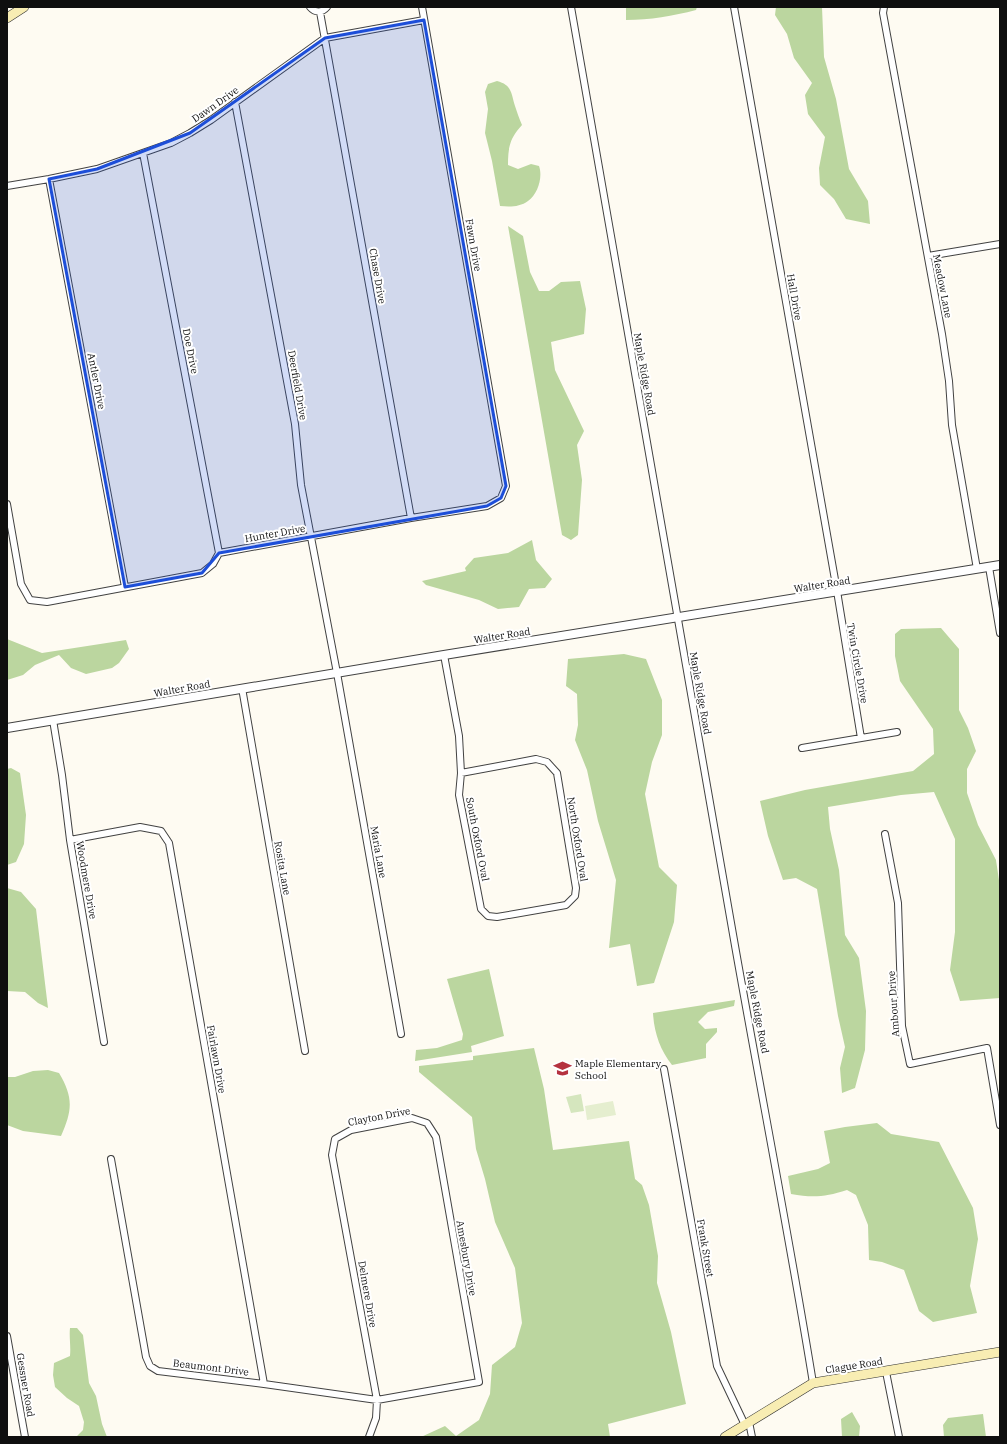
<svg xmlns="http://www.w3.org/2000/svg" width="1007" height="1444" font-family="'IBM Plex Serif',serif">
<rect width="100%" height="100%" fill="#fefbf2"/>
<path fill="#d5e6be" d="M581 1094 584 1111 571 1113 566 1097Z"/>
<path fill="#bbd69f" d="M626 7H697L696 10C673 16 650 20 626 20Z
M776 7H822L824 57 836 99 849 169 868 201 870 224 846 219 834 199 820 185 819 168 825 137 808 114 805 95 812 83 794 58 787 34 775 15Z
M497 81C512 85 511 93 515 106 517 112 519 118 522 125 510 138 508 147 508 165L518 169 531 164 539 166C543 177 538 194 528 201 520 207 510 207 500 206L492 161 485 133 488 109 485 92 488 84Z
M508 226 523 236 530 272 539 291H549L561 282 580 281 586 309 584 334 551 342 555 370 584 431 577 445 582 480 578 535 571 540 562 535Z
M532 540 536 560 552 579 545 588 529 589 519 607 498 609 479 600 426 585 422 581 466 571 465 568 474 558 508 553Z
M941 628 959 649V710L968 728 976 751 967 769V793L978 825 996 860 1000 887V998L960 1001 950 970 955 932V839L934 792 901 795 828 807 830 829 839 870 845 935 859 958 866 1011 865 1050 855 1088 842 1093 840 1068 845 1047 838 1016 817 889 796 878 783 880 768 836 760 801 805 790 913 771 934 754 933 729 900 681 895 656V634L901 629Z
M7 639 42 653 126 640 129 649 119 663 112 668 86 674 71 668 59 655 35 665 23 675 7 680Z
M624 654 646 659 662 700V735L652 762 645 794 659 867 677 885 674 922 654 983 637 986 630 944 609 948 616 880 598 821 587 770 575 740 578 725 577 694 566 686 568 659Z
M11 768 20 773 26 815 24 844 16 862 7 865V769Z
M7 888 21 892 36 909 48 1008 38 1003 25 992 7 991Z
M489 969 504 1036 471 1046 472 1052 415 1061 416 1050 437 1048 462 1040 463 1034 447 979Z
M735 1000 734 1006 708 1012 698 1022 705 1029 717 1028V1032L706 1044V1058L672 1065C660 1050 654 1032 653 1013Z
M534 1048 544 1089 553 1150 629 1141 635 1179 642 1185 649 1205 658 1256 657 1283 671 1332 686 1404 608 1424 610 1437H421L445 1426 456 1436 479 1420 490 1394 492 1365 515 1347 522 1323 515 1268 495 1222 485 1179 476 1149 472 1117 419 1072V1066L473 1060V1056Z
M48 1070 59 1073C74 1098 72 1111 61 1136L23 1131 7 1125V1077H15L33 1071Z
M877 1123 891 1134 939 1142 973 1208 978 1239 970 1286 977 1313 933 1322 919 1311 904 1270 882 1262 869 1260 868 1225 856 1195 847 1190C825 1197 813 1198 791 1194L788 1176 818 1169 830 1163 824 1131 845 1127Z
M70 1328H77L83 1335 89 1383 96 1396 102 1424 107 1437H78L77 1436 83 1430 84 1422 79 1406 67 1398 55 1387 53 1375 54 1363 70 1356C71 1346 69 1337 70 1328Z
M852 1412 860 1426 859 1437H842L841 1419Z
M983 1414 986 1437H944L943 1425 948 1418Z"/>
<path fill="#e5eecf" d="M613 1101 616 1115 587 1120 585 1106Z"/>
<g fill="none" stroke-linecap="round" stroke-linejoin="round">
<defs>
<path id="minor" d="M310 7C315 13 322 13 327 7
M571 7C625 318 679 629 734 940 760 1088 789 1235 813 1383
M734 7 837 591 861 738
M884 7 883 13 942 334 949 381 952 425 977 569
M320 12 411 518
M235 102 295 424 301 485 337 673 401 1034
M143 153 219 553
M49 179 125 587
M7 186 49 179 97 169 171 143 190 133 211 120 325 38 424 20
M928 256 1000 244
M7 504 21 584 30 600 47 602 202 573 213 564 219 553 411 518 487 506 501 498 506 486 422 7
M989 567 1000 633
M444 655 459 736 461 773 459 795 481 909 488 916 497 917 566 905 575 896 576 888 557 773 547 762 536 759 461 773
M242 688 305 1051
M53 720 62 775 70 840 104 1042
M802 748 897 732
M885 834 898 903 902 1026 910 1064 987 1048 1000 1125
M70 840 140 827 161 831 169 843 264 1384
M664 1069 717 1366 745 1425
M111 1159 146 1357 150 1366 158 1371 264 1384 377 1400 479 1382 436 1137 427 1123 412 1118 351 1130 335 1139 332 1155 377 1400 376 1418 369 1437
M7 1336 25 1437
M886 1372 899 1437
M749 1422 752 1437"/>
<path id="tertiary" d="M7 728 444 655 1000 565"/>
<path id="secondary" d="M7 18 24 7
M725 1437 813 1383 1000 1352"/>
</defs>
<use href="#minor" stroke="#424242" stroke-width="8"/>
<use href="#tertiary" stroke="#424242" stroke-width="10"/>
<use href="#secondary" stroke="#313131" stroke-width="10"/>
<use href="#minor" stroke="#fff" stroke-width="6"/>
<use href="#tertiary" stroke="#fff" stroke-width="8"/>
<use href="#secondary" stroke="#f8edb3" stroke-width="9"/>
</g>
<path fill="#1d4ed8" fill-opacity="0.2" stroke="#1d4ed8" stroke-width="3" stroke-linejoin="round" d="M424 20 506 486 501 498 487 506 219 553 202 573 125 587 49 179 97 169 190 133 325 38Z"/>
<defs>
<symbol id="school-bare" viewBox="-9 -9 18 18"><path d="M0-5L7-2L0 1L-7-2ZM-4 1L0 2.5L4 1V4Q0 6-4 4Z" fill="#b53240" stroke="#fff" stroke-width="2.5" paint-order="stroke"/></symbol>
</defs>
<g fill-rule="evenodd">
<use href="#school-bare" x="550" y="1056" width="25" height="25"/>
</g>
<g text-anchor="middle" stroke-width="4" stroke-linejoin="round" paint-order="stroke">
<g font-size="10" fill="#0f0f0f" stroke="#fff">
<text transform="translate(215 104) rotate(-35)" y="4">Dawn Drive</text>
<text transform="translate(474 245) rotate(80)" y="4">Fawn Drive</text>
<text transform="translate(378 276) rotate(80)" y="4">Chase Drive</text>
<text transform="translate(943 286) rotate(79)" y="4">Meadow Lane</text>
<text transform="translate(795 297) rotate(80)" y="4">Hall Drive</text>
<text transform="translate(191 351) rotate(79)" y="4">Doe Drive</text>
<text transform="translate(645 374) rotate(80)" y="4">Maple Ridge Road</text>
<text transform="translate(97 381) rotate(79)" y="4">Antler Drive</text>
<text transform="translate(298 385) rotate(80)" y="4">Deerfield Drive</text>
<text transform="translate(275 533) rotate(-10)" y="4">Hunter Drive</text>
<text transform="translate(822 584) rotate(-9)" y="4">Walter Road</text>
<text transform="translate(502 635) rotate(-9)" y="4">Walter Road</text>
<text transform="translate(858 663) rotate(80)" y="4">Twin Circle Drive</text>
<text transform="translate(182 688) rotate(-10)" y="4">Walter Road</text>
<text transform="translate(701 693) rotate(80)" y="4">Maple Ridge Road</text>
<text transform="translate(478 839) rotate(79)" y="4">South Oxford Oval</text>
<text transform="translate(578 839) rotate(81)" y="4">North Oxford Oval</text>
<text transform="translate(379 852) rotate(80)" y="4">Maria Lane</text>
<text transform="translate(283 868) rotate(80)" y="4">Rosita Lane</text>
<text transform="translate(87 880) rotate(80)" y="4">Woodmere Drive</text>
<text transform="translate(893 1004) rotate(-94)" y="4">Ambour Drive</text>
<text transform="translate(758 1012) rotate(79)" y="4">Maple Ridge Road</text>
<text transform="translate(217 1059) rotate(80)" y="4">Fairlawn Drive</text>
<text transform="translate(379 1116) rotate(-11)" y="4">Clayton Drive</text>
<text transform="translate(706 1248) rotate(80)" y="4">Frank Street</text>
<text transform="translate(467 1258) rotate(80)" y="4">Amesbury Drive</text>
<text transform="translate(368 1294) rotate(80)" y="4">Delmere Drive</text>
<text transform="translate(854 1365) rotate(-9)" y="4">Clague Road</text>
<text transform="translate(211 1367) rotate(7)" y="4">Beaumont Drive</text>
<text transform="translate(26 1385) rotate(80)" y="4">Gessner Road</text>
</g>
<g font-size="10" fill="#0f0f0f" stroke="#fff" text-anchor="start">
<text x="575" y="1067">Maple Elementary<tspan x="575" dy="12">School</tspan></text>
</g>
</g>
<rect width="1007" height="1444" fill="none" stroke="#0f0f0f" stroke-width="16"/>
</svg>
